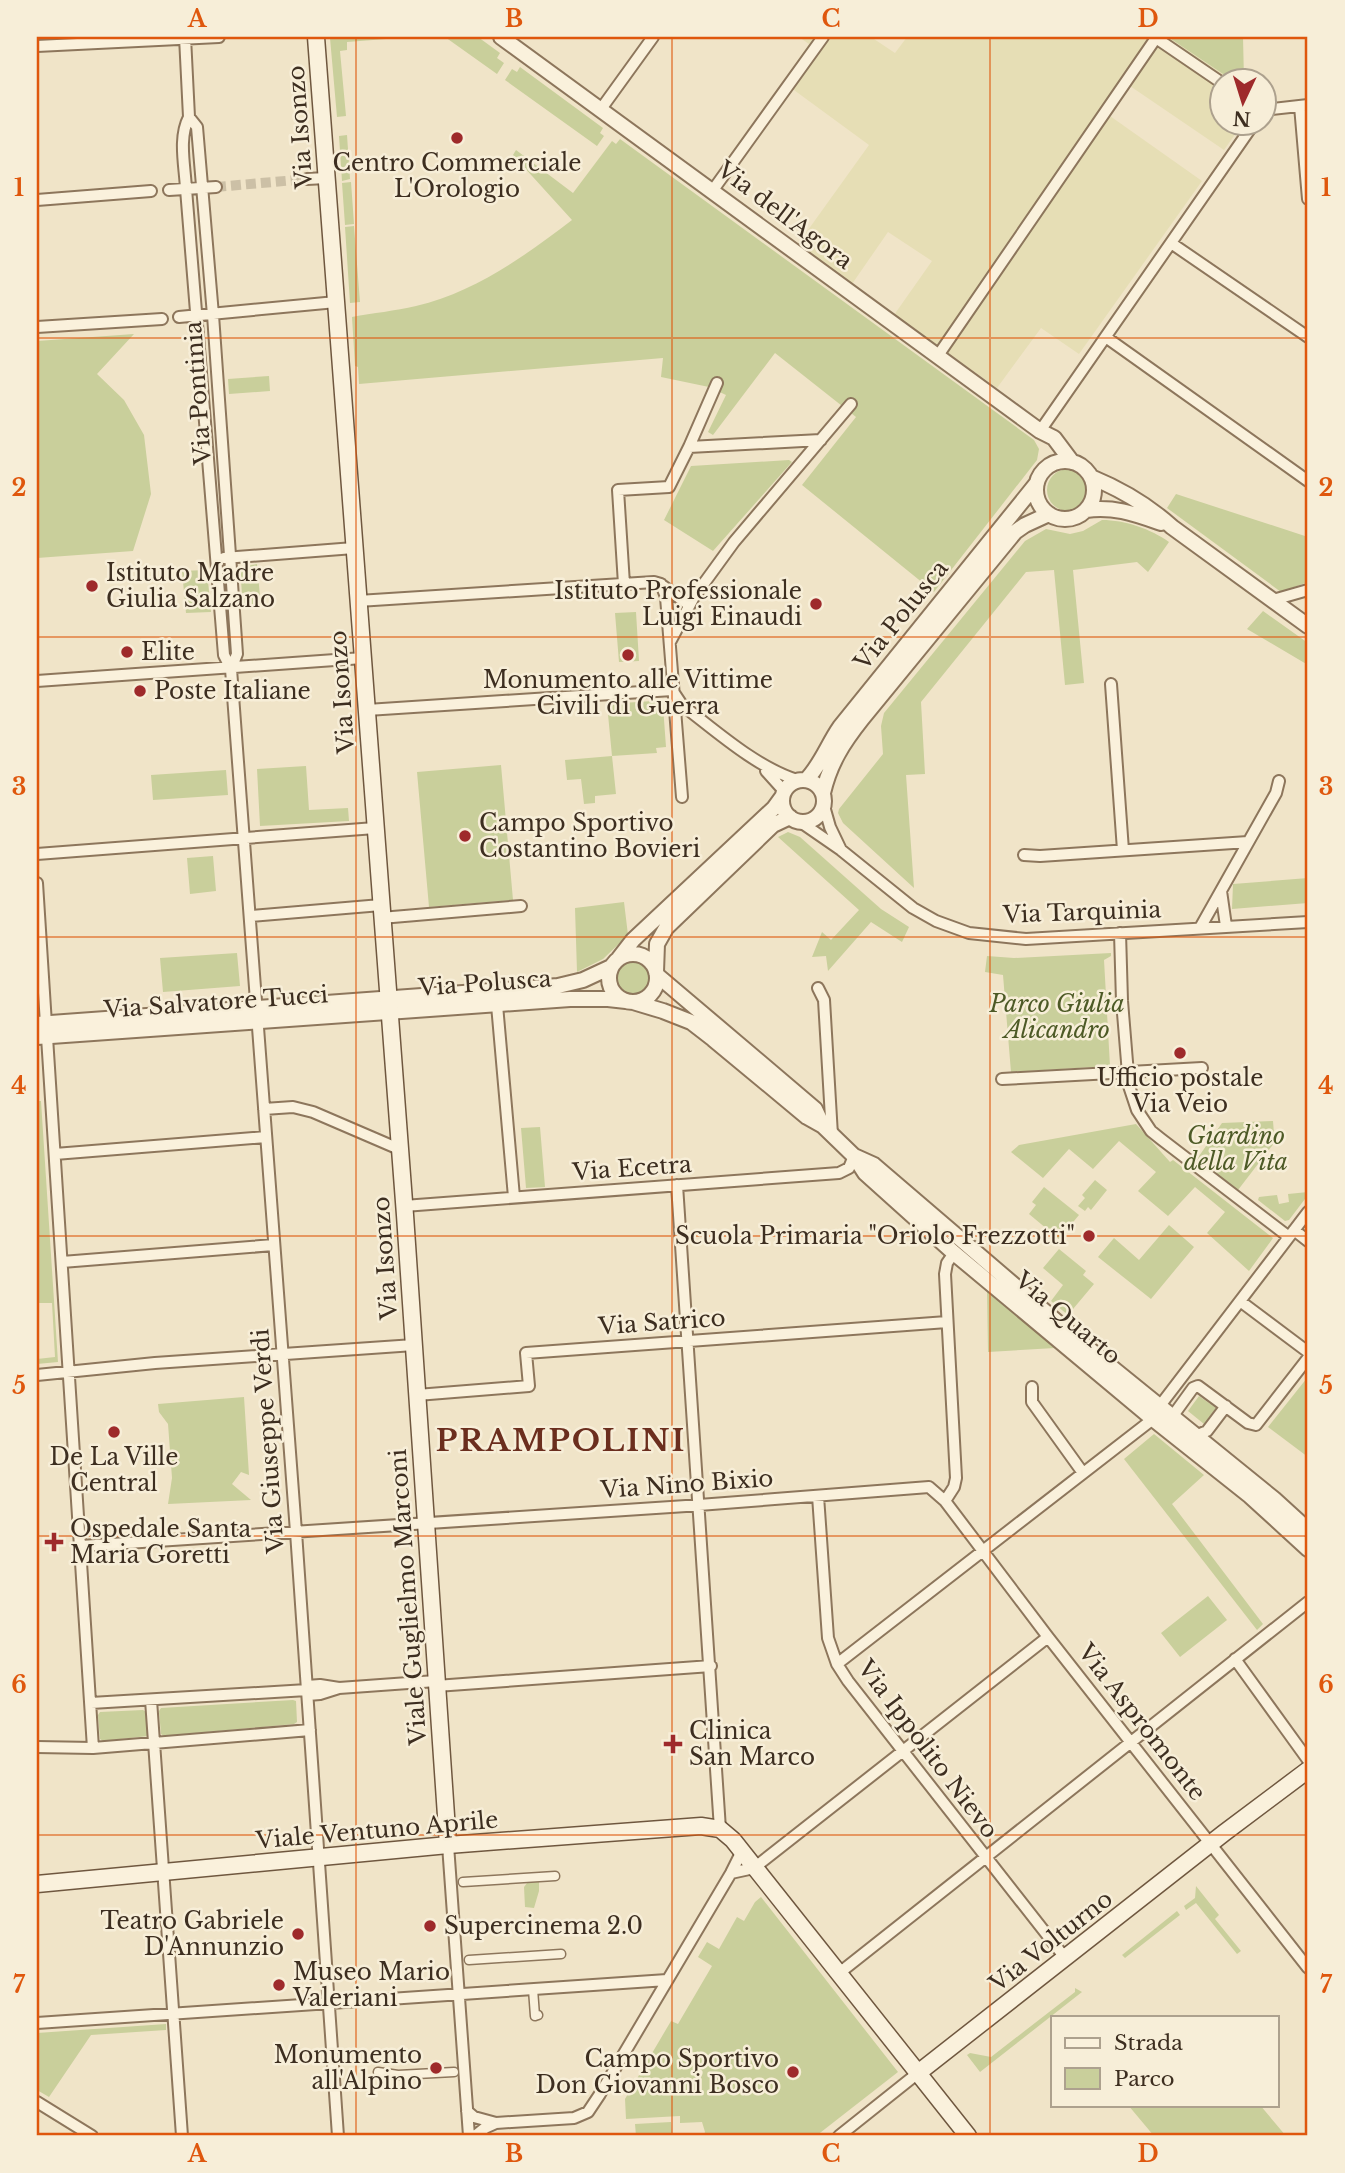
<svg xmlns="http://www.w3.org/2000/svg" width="1345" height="2173" font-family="'Libre Baskerville',serif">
<rect width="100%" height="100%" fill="#f0e4c8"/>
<path fill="#e6deb5" d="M799 37H871L895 53 907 37H1168L1232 80H1222V122L1243 123 1224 150 1130 86 1110 116 1202 181 1079 354 1041 328 997 388 894 315 932 261 888 232 852 284 798 244 869 145 783 82 809 44Z"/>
<path fill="#c9cf9b" d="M353 37H412L347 42V50L340 51 346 116 337 117 330 38Z
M445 37H478L500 53 497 58 504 63 497 74Z
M1168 37H1243L1244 80H1232Z
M520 67 603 128 600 133 604 136 597 146 505 80 512 69 517 72Z
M347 135 350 179 342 181 339 136Z
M620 139 1034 440 1039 449 1037 460 934 592 802 485 856 417 775 353 713 435 708 432 726 395 709 387 661 377 663 358 359 384 358 367 355 366 352 317C373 313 395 311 416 306 475 292 525 256 572 220L513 155 516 150 573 193 612 141 616 144Z
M351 182 354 224 345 225 342 183Z
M354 226 360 302 350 303 345 227Z
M134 334 97 374 124 400 144 435 151 494 133 551 37 558V341Z
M269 376 270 391 229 394 228 379Z
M789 460 792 462 713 551 664 520 691 466Z
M1047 490a21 21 0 1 1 42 0a21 21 0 1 1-42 0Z
M1176 494 1308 537V582L1281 592 1167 508Z
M1102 520C1125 520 1151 529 1169 542L1148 572 1137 562 1073 570 1084 683 1065 685 1054 570 1026 572 921 702 925 774 906 775 914 888 843 823 838 813 839 809 883 754 881 726 884 713 1025 541 1046 529 1070 534 1083 531Z
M257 564 261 607 243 608 240 567Z
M206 570 207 571 211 612 186 613 182 571Z
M1263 611 1308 643V665L1247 629Z
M636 612 639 661 619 662 615 613Z
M653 701 663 706 666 747 656 748 657 753 612 756 616 794 595 796V803L584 804 581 779 567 780 565 760 612 756 607 704Z
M501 765 513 900 429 907 417 772Z
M306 766 309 810 348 808 349 821 260 826 257 769Z
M226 770 228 795 153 800 151 775Z
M788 832 800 837 881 909 909 927 902 942 871 922 828 971 826 956 812 957 822 932 831 940 859 910 778 837Z
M213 856 216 891 190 894 187 858Z
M1308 878V903L1232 909 1233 884Z
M624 902 628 935 603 959 577 972 575 908Z
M237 953 240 986 163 992 160 958Z
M1111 953V956L1104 960 1110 1066 1011 1072 1003 975 985 972 987 956 1014 958Z
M617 978a16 16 0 1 1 32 0a16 16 0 1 1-32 0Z
M37 1101H41L58 1362 37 1364V1359L55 1357 52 1303H37Z
M1273 1121 1274 1134 1278 1138 1238 1190 1197 1159 1222 1123Z
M1136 1124 1170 1162 1173 1160 1273 1238 1249 1271 1207 1233 1225 1212 1195 1187 1168 1216 1138 1191 1156 1172 1119 1141 1093 1169 1069 1149 1043 1178 1011 1152 1019 1145Z
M540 1127 545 1187 526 1188 521 1128Z
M1095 1180 1107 1190 1091 1210 1088 1207 1085 1211 1078 1206 1085 1198 1082 1195Z
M1044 1187 1079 1215 1059 1239 1029 1214 1036 1205 1032 1202Z
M1308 1192V1195L1289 1220 1285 1221 1258 1200 1259 1197 1277 1195 1279 1204 1289 1202 1288 1194Z
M1169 1225 1194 1247 1151 1299 1098 1257 1114 1238 1139 1260Z
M1059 1249 1086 1271 1083 1275 1094 1284 1068 1315 1051 1301 1063 1285 1043 1268Z
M987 1290 1055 1348 988 1352Z
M1307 1378 1308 1379V1457L1268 1427Z
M1199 1396 1216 1408 1204 1424 1188 1411Z
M244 1397 249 1475 241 1472 232 1484 251 1500 168 1504 172 1478 168 1424 159 1412 158 1404Z
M1154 1434 1204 1475 1172 1504 1263 1624 1257 1630 1124 1459Z
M1208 1596 1227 1620 1180 1657 1161 1633Z
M293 1700 296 1701 297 1722 294 1724 164 1736 161 1734 159 1711 161 1708Z
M143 1710 146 1712 148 1736 103 1741 100 1739 98 1715 100 1712Z
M539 1882V1891L534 1908 525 1907 524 1887 527 1883Z
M1196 1886 1219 1915 1215 1919 1241 1951 1237 1954 1196 1903 1186 1910 1184 1906 1195 1898Z
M761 1897 898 2072 816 2136H703L705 2132 702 2122 680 2123V2116L626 2119 625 2099 671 2021 678 2024 712 1966 698 1957 707 1942 719 1949 737 1917 744 1921 755 1902Z
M1177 1911 1180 1915 1125 1958 1122 1955Z
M1075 1988 1082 1992 980 2072 967 2055 970 2053 991 2057 1075 1992Z
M166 2024V2030L91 2035 49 2097 37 2090V2033Z
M1128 2105H1260L1286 2136H1154Z
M671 2122 672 2136H636L635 2124Z"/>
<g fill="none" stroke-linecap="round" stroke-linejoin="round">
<path stroke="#ccc0a6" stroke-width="10" stroke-dasharray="10 5" stroke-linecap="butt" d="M216 187 307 179"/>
<defs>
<path id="pedestrian" d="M463 1882 555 1876
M469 1960 561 1954
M533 1989 535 2016 538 2015
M378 2072 398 2075 454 2072"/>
<path id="minor" d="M185 37 189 117C178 138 185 166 186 189L224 655 231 669
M37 46 219 37
M1300 106 1308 199
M601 109 653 37
M1264 110 1308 105
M189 117 197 127 213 315 237 654 231 669 296 1532 338 2136
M307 179 326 178
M169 190 216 187
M713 190 823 37
M37 200 151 191
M1171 243 1308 337
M179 317 336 302
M37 327 162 319
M1107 338 1308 481
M937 357 1156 38 1222 83
M1040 431 1255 122
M689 447 821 440
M224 558 354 548
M624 584 618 490 669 487 689 447 717 383
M663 586 689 605
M1273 600 1308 590
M358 601 654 582 661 584 666 597 682 797
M670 642 694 597 734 542 851 404
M37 681 363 658
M1111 684 1123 850
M674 693 682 705C716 731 756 767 797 780
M367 710 672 690
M766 771 784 791
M824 806 830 827 841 850
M799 821 841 850 913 908 936 921 969 933 1026 939 1308 922
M37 854 375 828
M1024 855 1040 856 1248 842
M37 883 46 1024
M1221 891 1226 926
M250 916 381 905
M381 918 521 906
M1200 928 1276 793 1279 781
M1120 933 1122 1001 1129 1086 1137 1110 1151 1131 1161 1139 1289 1237
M818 988 824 1000 832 1135
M497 1005 514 1197
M47 1037 93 1748
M1002 1079 1202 1068
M264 1109 293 1107 313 1112 399 1149
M55 1154 266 1137
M677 1185 720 1829
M404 1206 839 1173 849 1168 854 1156
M1294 1230 1308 1241
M62 1262 274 1245
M1240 1301 1308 1352
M37 1375 155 1363 414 1345
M1032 1387V1402L1083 1473
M417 1395 529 1386 526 1353 947 1322
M1159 1407 1308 1212
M1172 1417 1193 1388 1198 1386 1248 1423 1256 1425 1308 1358
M1195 1436 1207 1431 1226 1406
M818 1496 828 1638 837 1664 848 1681 1066 1959
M945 1501 954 1487 956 1478 945 1274 947 1263 954 1253
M81 1546 686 1506 929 1487 945 1501 1048 1637 1308 1968
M1235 1659 1308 1760
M837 1664 1153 1419
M307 1686 320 1685 339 1688 320 1694 308 1695
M436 1686 711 1666
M339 1688 436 1681
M151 1700 182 2136
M91 1703 307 1690
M37 1747 93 1748 310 1730
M448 1845 469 2136
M731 1873 754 1868 1048 1637
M838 1974 1308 1602
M37 2023 667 1980
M37 2102 92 2136
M467 2111 474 2117 496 2123 574 2118 588 2112 600 2094 731 1873 742 1851
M475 2136 485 2128 496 2123
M839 2136 918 2073"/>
<path id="tertiary" d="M501 37C681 167 860 300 1040 431L1054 438 1072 462
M1036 490a29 29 0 1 1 58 0a29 29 0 1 1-58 0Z
M1091 477C1120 489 1149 506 1172 527L1308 626
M1086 510C1114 506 1135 514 1161 523
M782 801a21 21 0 1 1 42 0a21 21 0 1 1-42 0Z
M806 780C821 765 828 744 840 727L1037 483
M823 793C830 763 843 743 862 719L1015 532 1025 525 1049 514
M609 978a24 24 0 1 1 48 0a24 24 0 1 1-48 0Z
M619 958 633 940 774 808 782 797
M656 972 657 944 666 928 773 825 790 817
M657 975 815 1109 823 1126
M633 1002 663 1011 691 1022 713 1039 807 1117 823 1126 854 1156 865 1173 954 1253 1153 1419 1250 1496 1308 1549
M37 1024 558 986 583 980 611 967
M37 1037 570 999H608L626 1001
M854 1156 874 1165 1084 1345 1274 1499 1308 1530"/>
<path id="secondary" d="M316 37 405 1215 448 1845
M37 1884 448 1845 701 1826 720 1829 733 1840 968 2136
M918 2073 1224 1833 1308 1770"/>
</defs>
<use href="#pedestrian" stroke="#8d765c" stroke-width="11"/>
<use href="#minor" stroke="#8d765c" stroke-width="14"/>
<use href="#tertiary" stroke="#8d765c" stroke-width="18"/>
<use href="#secondary" stroke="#6f573f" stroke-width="19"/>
<use href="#pedestrian" stroke="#faf1dc" stroke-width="8"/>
<use href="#minor" stroke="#faf1dc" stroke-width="10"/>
<use href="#tertiary" stroke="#faf1dc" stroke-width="14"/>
<use href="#secondary" stroke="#faf1dc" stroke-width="16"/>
</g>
<path fill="none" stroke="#df570d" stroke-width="2" stroke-opacity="0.55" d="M356 37V2136M672 37V2136M990 37V2136M37 338H1308M37 637H1308M37 937H1308M37 1236H1308M37 1536H1308M37 1835H1308"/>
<g fill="#9e2a2b" stroke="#f7eed8" stroke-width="2.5">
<circle cx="457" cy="138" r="7"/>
<circle cx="92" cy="586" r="7"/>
<circle cx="816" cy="604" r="7"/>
<circle cx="127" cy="652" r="7"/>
<circle cx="628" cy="655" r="7"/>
<circle cx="140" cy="691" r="7"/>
<circle cx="465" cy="836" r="7"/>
<circle cx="1180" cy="1053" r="7"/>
<circle cx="1089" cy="1236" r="7"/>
<circle cx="114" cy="1432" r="7"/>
<path d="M50.5 1531.5h7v7h7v7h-7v7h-7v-7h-7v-7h7z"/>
<path d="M669.5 1733.5h7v7h7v7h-7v7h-7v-7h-7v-7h7z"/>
<circle cx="430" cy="1926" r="7"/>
<circle cx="298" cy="1934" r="7"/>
<circle cx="279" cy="1985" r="7"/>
<circle cx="436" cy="2068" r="7"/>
<circle cx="793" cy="2072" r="7"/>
</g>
<g text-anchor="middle" stroke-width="5" stroke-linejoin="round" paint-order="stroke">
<g font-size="23" fill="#3d2e20" stroke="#f7eed8">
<text transform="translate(300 127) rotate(-94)" y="8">Via Isonzo</text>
<text transform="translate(785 215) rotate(37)" y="8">Via dell'Agora</text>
<text transform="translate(198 393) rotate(-94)" y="8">Via Pontinia</text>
<text transform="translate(901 615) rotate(-51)" y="8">Via Polusca</text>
<text transform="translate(342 692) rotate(-94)" y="8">Via Isonzo</text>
<text transform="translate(1082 912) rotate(-2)" y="8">Via Tarquinia</text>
<text transform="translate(485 983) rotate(-4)" y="8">Via Polusca</text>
<text transform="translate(216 1002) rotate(-4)" y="8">Via Salvatore Tucci</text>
<text transform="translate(632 1168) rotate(-4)" y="8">Via Ecetra</text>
<text transform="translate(385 1258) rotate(-94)" y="8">Via Isonzo</text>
<text transform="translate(1068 1318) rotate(40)" y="8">Via Quarto</text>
<text transform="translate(662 1322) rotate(-4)" y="8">Via Satrico</text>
<text transform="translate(268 1441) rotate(-94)" y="8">Via Giuseppe Verdi</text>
<text transform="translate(687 1484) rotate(-4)" y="8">Via Nino Bixio</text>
<text transform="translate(408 1597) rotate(-94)" y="8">Viale Guglielmo Marconi</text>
<text transform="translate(1142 1722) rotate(52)" y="8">Via Aspromonte</text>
<text transform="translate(928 1749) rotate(53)" y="8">Via Ippolito Nievo</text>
<text transform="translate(377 1830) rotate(-5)" y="8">Viale Ventuno Aprile</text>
<text transform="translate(1051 1941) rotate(-38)" y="8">Via Volturno</text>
</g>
<g font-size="23" fill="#3d2e20" stroke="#f7eed8" text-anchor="start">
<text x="457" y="171" text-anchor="middle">Centro Commerciale<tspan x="457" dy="26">L'Orologio</tspan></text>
<text x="106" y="581">Istituto Madre<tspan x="106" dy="26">Giulia Salzano</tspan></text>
<text x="802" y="599" text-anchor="end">Istituto Professionale<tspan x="802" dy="26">Luigi Einaudi</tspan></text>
<text x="141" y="660">Elite</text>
<text x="628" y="688" text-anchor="middle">Monumento alle Vittime<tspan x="628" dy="26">Civili di Guerra</tspan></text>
<text x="154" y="699">Poste Italiane</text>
<text x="479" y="831">Campo Sportivo<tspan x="479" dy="26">Costantino Bovieri</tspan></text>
<text x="1180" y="1086" text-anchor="middle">Ufficio postale<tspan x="1180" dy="26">Via Veio</tspan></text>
<text x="1075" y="1244" text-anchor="end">Scuola Primaria "Oriolo Frezzotti"</text>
<text x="114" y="1465" text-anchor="middle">De La Ville<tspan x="114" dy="26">Central</tspan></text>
<text x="70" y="1537">Ospedale Santa<tspan x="70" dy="26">Maria Goretti</tspan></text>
<text x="689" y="1739">Clinica<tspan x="689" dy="26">San Marco</tspan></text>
<text x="284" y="1929" text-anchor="end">Teatro Gabriele<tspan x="284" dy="26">D'Annunzio</tspan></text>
<text x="444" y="1934">Supercinema 2.0</text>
<text x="293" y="1980">Museo Mario<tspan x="293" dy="26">Valeriani</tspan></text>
<text x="422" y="2063" text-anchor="end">Monumento<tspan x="422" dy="26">all'Alpino</tspan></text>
<text x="779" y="2067" text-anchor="end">Campo Sportivo<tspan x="779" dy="26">Don Giovanni Bosco</tspan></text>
</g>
<g font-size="23" font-style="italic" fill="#4d5a26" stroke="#f7eed8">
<text x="1057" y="1012">Parco Giulia<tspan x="1057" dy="26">Alicandro</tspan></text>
<text x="1236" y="1144">Giardino<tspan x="1236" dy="26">della Vita</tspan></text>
</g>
<g font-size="30" font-weight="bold" letter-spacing="2" fill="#6b2e1e" stroke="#f7eed8">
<text x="561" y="1451">PRAMPOLINI</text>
</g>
</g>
<rect width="1345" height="2173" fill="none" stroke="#f7eed8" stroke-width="77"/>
<rect x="1051" y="2016" width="228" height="91" fill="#f7eed8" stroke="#ada18e" stroke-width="2"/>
<rect x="1065" y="2038" width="35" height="10" fill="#faf1dc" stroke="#ada18e" stroke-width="2"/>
<text x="1114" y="2050" font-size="21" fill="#3d2e20">Strada</text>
<rect x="1065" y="2068" width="35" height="21" fill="#c9cf9b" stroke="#ada18e" stroke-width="2"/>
<text x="1114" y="2086" font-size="21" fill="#3d2e20">Parco</text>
<g transform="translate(1243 102) rotate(184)"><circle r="33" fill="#f7eed8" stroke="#ada18e" stroke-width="2"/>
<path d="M0-5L12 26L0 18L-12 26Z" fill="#9e2a2b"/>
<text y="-10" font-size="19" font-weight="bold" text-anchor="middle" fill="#3d2e20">N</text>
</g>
<rect x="38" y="38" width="1268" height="2096" fill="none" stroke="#df570d" stroke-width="2.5"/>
<g font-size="23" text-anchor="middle" font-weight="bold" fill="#df570d">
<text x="197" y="27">A</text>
<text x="514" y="27">B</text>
<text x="831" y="27">C</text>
<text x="1148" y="27">D</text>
<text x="19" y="196">1</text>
<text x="1326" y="196">1</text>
<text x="19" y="496">2</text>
<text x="1326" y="496">2</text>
<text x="19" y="795">3</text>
<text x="1326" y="795">3</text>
<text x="19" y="1094">4</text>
<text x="1326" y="1094">4</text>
<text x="19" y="1394">5</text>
<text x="1326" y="1394">5</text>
<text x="19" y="1693">6</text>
<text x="1326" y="1693">6</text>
<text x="19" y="1993">7</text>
<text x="1326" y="1993">7</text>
<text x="197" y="2162">A</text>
<text x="514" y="2162">B</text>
<text x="831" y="2162">C</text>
<text x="1148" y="2162">D</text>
</g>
</svg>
